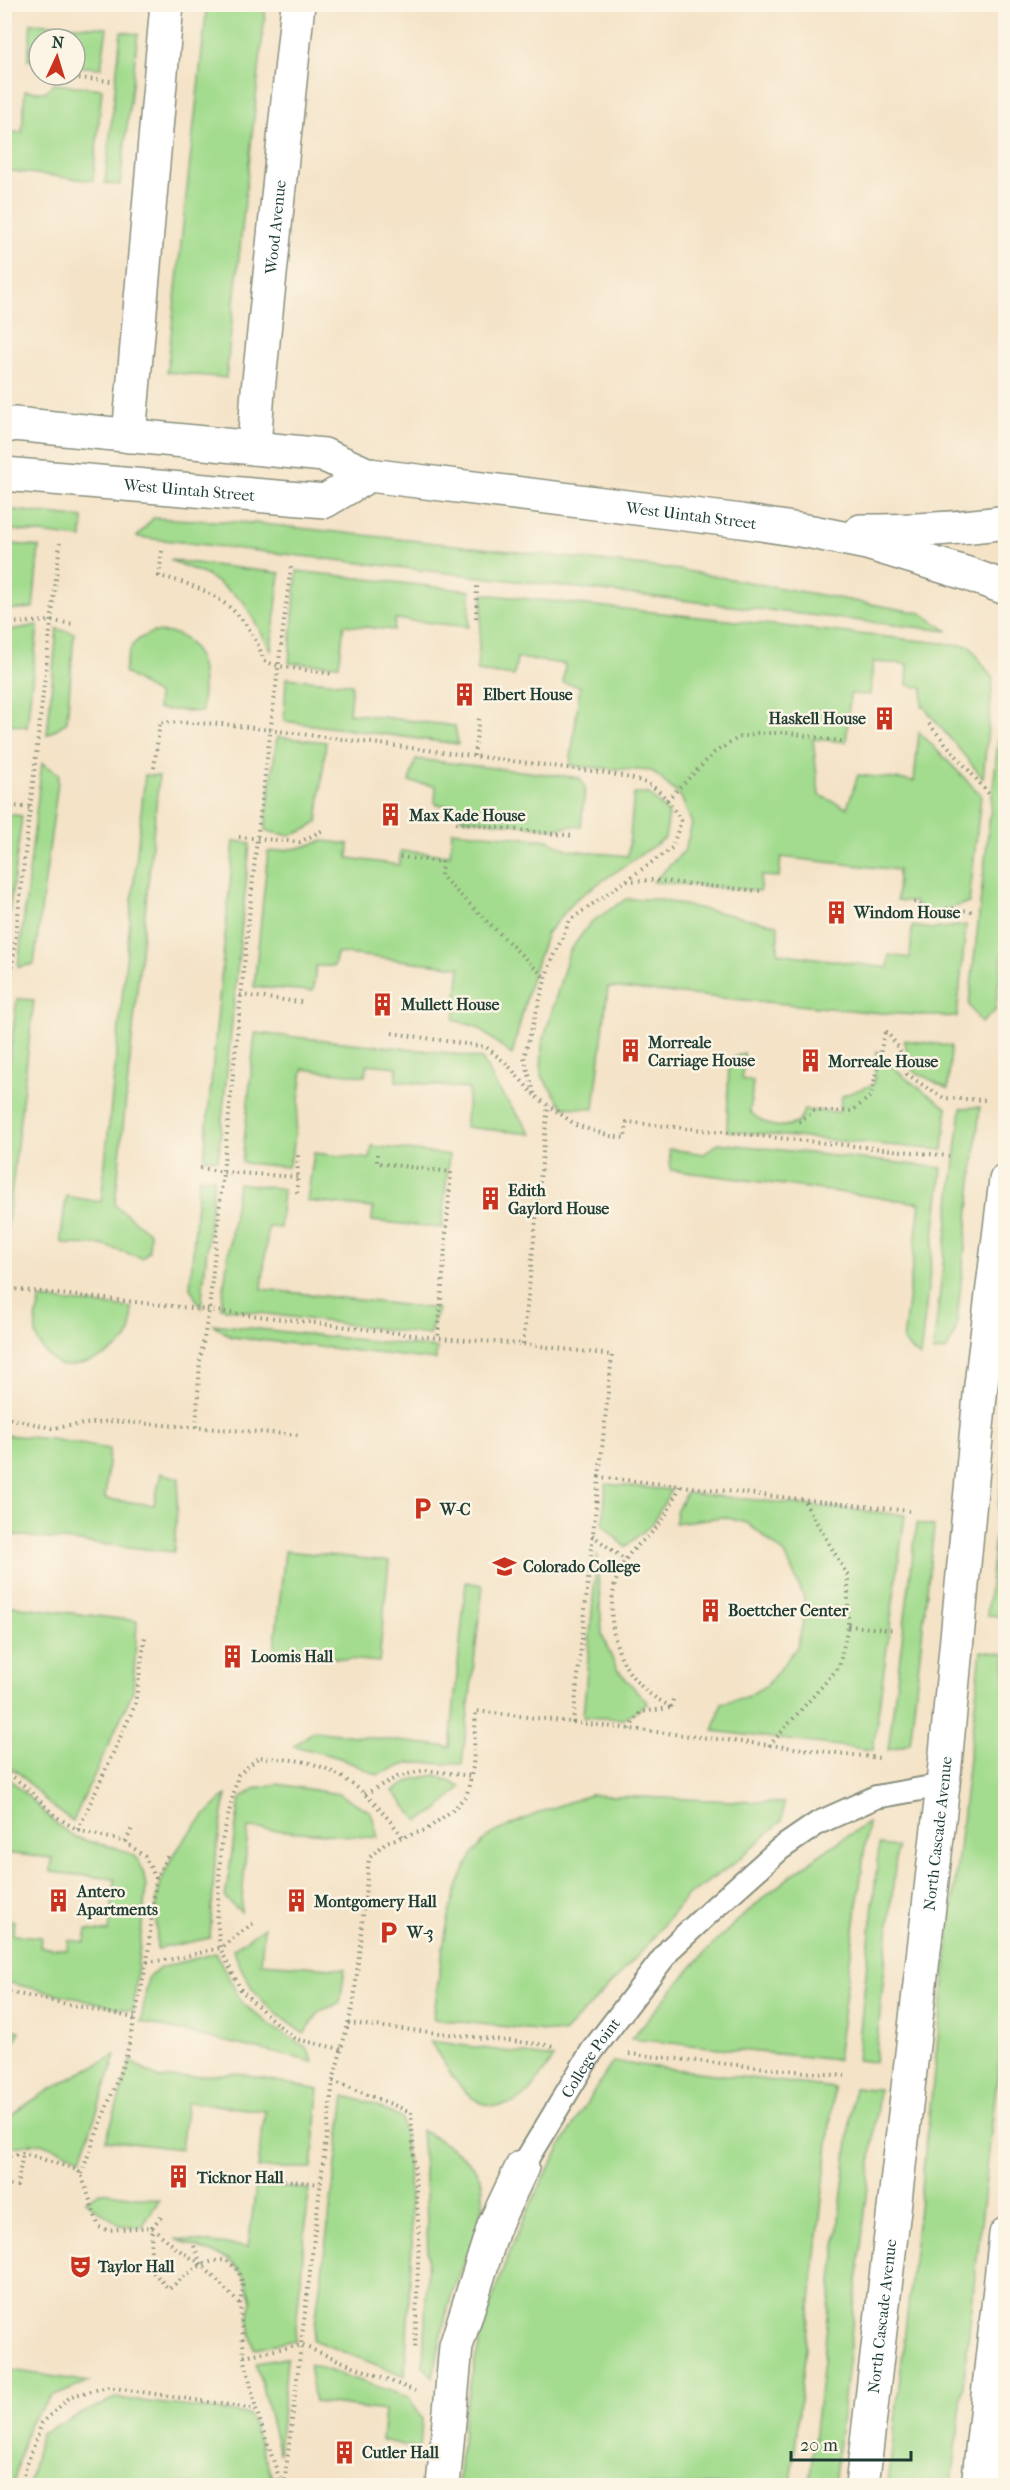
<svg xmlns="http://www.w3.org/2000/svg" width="1010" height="2490" font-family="'IM FELL French Canon',serif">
<rect width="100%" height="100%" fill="#fcf5e5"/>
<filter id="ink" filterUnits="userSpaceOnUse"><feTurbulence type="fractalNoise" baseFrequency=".0167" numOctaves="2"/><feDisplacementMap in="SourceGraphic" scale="12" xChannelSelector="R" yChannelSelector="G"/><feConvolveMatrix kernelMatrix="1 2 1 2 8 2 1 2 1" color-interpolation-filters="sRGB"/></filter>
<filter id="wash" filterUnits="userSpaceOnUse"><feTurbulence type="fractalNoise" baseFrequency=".008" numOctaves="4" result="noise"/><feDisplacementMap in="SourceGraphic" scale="24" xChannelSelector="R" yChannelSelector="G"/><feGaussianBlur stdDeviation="1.35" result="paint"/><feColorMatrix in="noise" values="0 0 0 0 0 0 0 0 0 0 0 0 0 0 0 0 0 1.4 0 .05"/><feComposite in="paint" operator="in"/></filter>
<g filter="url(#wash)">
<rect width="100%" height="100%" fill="#f4e3c7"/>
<path fill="#a3dc8e" stroke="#618c61" stroke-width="1.5" d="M207 5H266L226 378 167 372Z
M31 23 107 28 101 68 75 66V39H39V61L28 60Z
M121 32 138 34 120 185 105 183Z
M54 84 102 89 93 181 5 170V131L22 133 25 91 45 92Z
M5 509 83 518 82 538 5 529Z
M153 518 254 523 681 570 921 613 948 631 137 537Z
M5 543 39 547 33 608 5 610Z
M170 560 280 573 271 650 243 601 208 576Z
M297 571 470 591 469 627 395 619 394 630 344 625 339 665 289 663Z
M483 594 970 646 993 679 983 778 922 705 923 688 907 685 908 664 873 662 870 695 850 694 846 742 813 739 819 795 847 808 858 775 914 781 919 732 981 795 969 903 927 914 914 902 897 900 898 870 781 857 779 877 761 876 760 891 653 882 685 850 692 824 681 797 652 771 570 766 580 686 563 683 565 664 517 658 514 676 477 671Z
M38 625 27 727 5 723V631Z
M57 629 74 633 67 722 47 735Z
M154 632C161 633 171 632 178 635 208 650 203 684 202 712L157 709 158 695 124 672C129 649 130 640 154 632Z
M286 678 352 684 349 713 455 726 458 744 284 721Z
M1005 680 1006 928 995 1011 981 1023 969 1005Z
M277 737 326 742 317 823C296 836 289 838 265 830Z
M416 759 580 778 585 788 581 827 572 826 554 829 461 818 457 807 435 804 436 786 409 782Z
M42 763 59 774 34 964 18 967Z
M145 775 159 776 115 1205 150 1233 149 1251 142 1258 102 1245 67 1244 62 1242 61 1237 66 1196 101 1202Z
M634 794H649L669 814 665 838 576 899 547 933 530 983 512 1055 477 1027 454 1020 460 967 337 953 334 966H316L313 991 254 987 268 852 299 848 323 841 349 844 348 858 399 865 401 851 450 855 452 831 548 840 569 850 628 856Z
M5 814 22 816 9 914H5Z
M234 841 250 843 218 1160 204 1158Z
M626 899H656L778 925V953L888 968 889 955 910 958 912 926 933 929 966 925 957 1017 881 1013 608 987 594 1109 563 1107 541 1075 542 1045 569 952 590 923Z
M17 999 34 1000 7 1230H4V1106Z
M255 1033 449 1053 482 1059 497 1087 532 1134 465 1127 469 1089 396 1081 397 1067 367 1064 365 1076 303 1069 293 1150 288 1167 242 1163Z
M904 1040 951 1046 948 1089 912 1070Z
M877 1051 903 1076 947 1108 943 1150 727 1131 729 1060 744 1053 742 1079 753 1081 750 1112C767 1126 777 1131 799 1122L804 1110 839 1112 842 1096 874 1084Z
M980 1107 956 1330 947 1350 933 1352 961 1108Z
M719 1143 942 1168 920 1357 903 1342 920 1203 671 1170 669 1149 704 1154Z
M372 1146 449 1155 442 1228 372 1221 373 1208 307 1201 314 1153 370 1159Z
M199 1177 214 1178 201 1308 190 1288Z
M238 1183 283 1189 280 1228 268 1227 262 1289 438 1309 429 1335 221 1308Z
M41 1299 132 1308C132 1319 133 1331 126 1340 113 1356 80 1367 61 1366 33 1348 31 1330 41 1299Z
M212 1324 437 1348 436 1360 232 1337Z
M5 1435 51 1439 109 1449 105 1499 154 1505 161 1473 179 1478 174 1552 5 1534Z
M1005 1442 1006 1616H1005L987 1615Z
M606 1484 671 1490 653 1523 625 1547 603 1525Z
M686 1493 905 1515 873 1750 713 1731 722 1703 746 1697 767 1685 797 1647 803 1623 804 1598 785 1554 747 1523 723 1517 675 1523 676 1512Z
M917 1523 934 1526 910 1744 888 1750Z
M285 1551 389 1561 379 1662 274 1652Z
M597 1554 602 1634 616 1668 648 1703 624 1719 583 1717Z
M466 1582 483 1585 462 1764 410 1763 377 1775 340 1758 294 1746 313 1731 450 1747Z
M5 1605 137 1621 133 1691 73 1821 50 1805 19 1773 5 1764Z
M981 1651 1005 1654V2006L952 2485H888Z
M436 1775 461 1787 438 1810 418 1821 393 1791 415 1779Z
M5 1776C29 1793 45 1818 70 1834 89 1846 117 1843 135 1857 143 1864 144 1877 146 1887L133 2011 5 1982V1921H14L13 1935 41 1937 40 1947 67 1950 68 1940 85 1942 87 1930 109 1932 115 1879 51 1872 52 1858 5 1853Z
M277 1784 339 1794 371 1812 378 1838 248 1828 241 1912 225 1898 240 1799 256 1788Z
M226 1795 215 1860 210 1938 157 1949C157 1932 154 1905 159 1889 169 1852 199 1820 226 1795Z
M590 1795 784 1803 782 1821 732 1865 686 1897 644 1949 564 2033 433 2019C442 1964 445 1876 488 1837 493 1832 502 1829 509 1826 536 1813 562 1804 590 1795Z
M868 1823 837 2060 631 2039C655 2011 678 1982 703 1955 752 1903 808 1860 868 1823Z
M879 1845 897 1847 875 2062 857 2060Z
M264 1927 261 1963 345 1969 340 2003 320 2011 304 2034C265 2006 251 1995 233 1949Z
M216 1953 242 2003 274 2028 306 2047 313 2062 141 2022 148 1978 160 1968Z
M5 2028 20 2031 5 2062 4 2028Z
M430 2041 554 2058C543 2072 533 2091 518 2101 515 2103 509 2104 505 2105 468 2114 447 2067 430 2041Z
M116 2055 81 2158 41 2143 5 2148C4 2141 3 2130 5 2124 14 2105 94 2066 116 2055Z
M131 2061 159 2079 238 2073 319 2090 312 2168H258L265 2111 187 2102 181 2149 106 2140Z
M613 2062 834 2088 791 2485 458 2486C461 2458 462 2430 466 2404 489 2274 541 2171 613 2062Z
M854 2088 879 2089 834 2485H809Z
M345 2096 373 2104 402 2119 409 2178 412 2243 405 2376 313 2340Z
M421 2130C440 2140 478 2162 482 2184 488 2219 461 2266 450 2300 443 2325 439 2351 433 2377L423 2366 428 2255 426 2194Z
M256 2186 309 2189 295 2340 254 2348 248 2319 252 2301 244 2275 228 2259 175 2239 248 2247Z
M100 2192 159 2200 142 2227 120 2225 85 2201Z
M287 2358 279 2453 256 2363Z
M309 2364 409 2397 422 2419 420 2449 382 2440 385 2411 315 2402Z
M4 2369 89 2382 52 2397 28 2425 13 2485H5Z
M115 2398 249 2414 275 2485H29L41 2433Z"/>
</g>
<g filter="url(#ink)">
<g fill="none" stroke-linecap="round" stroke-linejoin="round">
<defs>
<g id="service">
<path id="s1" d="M522 2167 592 2051 671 1948 714 1908 780 1849 818 1823 876 1797 943 1785"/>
</g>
<path id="pedestrian" d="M443 2486 456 2346 494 2226 522 2167"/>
<g id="minor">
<path d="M129 436 167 4"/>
<path id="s2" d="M254 448 258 390 298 4"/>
</g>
<g id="secondary">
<path id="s3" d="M4 427 14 424 324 455 369 475 741 521 812 532 867 543 968 574 1006 588"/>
<path id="s4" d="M4 474 325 501 369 475"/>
<path d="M861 531C909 531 958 529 1006 522"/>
<path id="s5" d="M862 2486 943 1785 981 1385 1006 1180"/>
<path d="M978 2486 1006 2234"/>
</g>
</defs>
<use href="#service" stroke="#8a907e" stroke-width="26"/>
<use href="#pedestrian" stroke="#8a907e" stroke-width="36"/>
<use href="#minor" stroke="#8a907e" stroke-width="36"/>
<use href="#secondary" stroke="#8a907e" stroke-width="36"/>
<path stroke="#8a907e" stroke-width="4" stroke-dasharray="1.5 4.5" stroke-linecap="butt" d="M55 76 111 81
M162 551 159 576C209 587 248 609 264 661L278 666 333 674
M476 618 477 586
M4 623 51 621 74 624
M929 724 989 794
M474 756 479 718
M154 768 160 722 223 724 607 773C649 782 658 782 681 821L672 848 570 920 548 970 524 1057 535 1096 576 1125 610 1136 625 1138 627 1122 949 1156
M667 800 714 753 738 738 756 733H789L846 742
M4 805 30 808
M456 823 574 836
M239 837 300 842 325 829
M400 857 442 862 441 876 545 978
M627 881 651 880 760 891
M914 902 934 913 949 908 976 912
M240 995 301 1002
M886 1031 899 1048 907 1074 927 1088 944 1098 985 1100
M392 1033 486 1047 507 1064 534 1095
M4 1039 60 543
M799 1122 814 1111H852L871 1096 885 1031
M377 1154V1163L451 1172 438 1338 523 1344 612 1355 599 1477
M200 1168 223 1172 298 1177
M297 1193 298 1154
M4 1288 209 1310 438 1338
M523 1344 548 1105
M4 1417 52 1428 110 1421 298 1435
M196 1427 200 1361 209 1310 257 839 291 565
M592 1535 625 1560
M848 1626 896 1630
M671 1707C661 1701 649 1695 641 1686 609 1656 602 1595 626 1559 634 1546 648 1538 658 1526 667 1514 674 1500 680 1486
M671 1707 674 1696
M573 1723 599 1477 909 1511
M629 1729 641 1712 670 1708
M769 1746 839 1667 848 1626V1576L804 1501
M4 1770 26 1787 55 1816 78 1830 126 1842 145 1857 156 1878
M365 1794 397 1777 425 1770 471 1776
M78 1830 135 1705 145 1637
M126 1842 132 1828
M147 1962 174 1959 220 1948 256 1921
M4 1991 135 2018
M348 2023 556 2046
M341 2049 295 2039 269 2017 241 1990 220 1948 217 1919 221 1845 238 1775 259 1757C275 1759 294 1759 310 1763 353 1776 376 1803 403 1837
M629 2054 845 2076
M333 2081 411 2112 419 2236 415 2350
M4 2157 23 2153 77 2170 81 2174 99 2227 107 2230 152 2227 177 2249 201 2264 239 2303
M81 2174 126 2057 147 1962 156 1878 168 1855
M266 2178 320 2184
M4 2185 17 2186 23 2153
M161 2217 152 2227 150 2269 169 2289C188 2274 200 2260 226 2260L238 2270 243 2284 240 2304 244 2356 256 2409 282 2486
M194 2246 201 2264
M244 2356 301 2345 415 2391
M19 2486 42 2423 71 2396 108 2387 256 2409
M284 2486 333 2081 354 2001 369 1858 386 1842 426 1830 454 1809 467 1794 473 1767 476 1711 880 1758"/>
<use href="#service" stroke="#fff" stroke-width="22"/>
<use href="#pedestrian" stroke="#fff" stroke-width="33"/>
<use href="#minor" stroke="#fff" stroke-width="33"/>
<use href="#secondary" stroke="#fff" stroke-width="33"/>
</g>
</g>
<defs>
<symbol id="building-bare" viewBox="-9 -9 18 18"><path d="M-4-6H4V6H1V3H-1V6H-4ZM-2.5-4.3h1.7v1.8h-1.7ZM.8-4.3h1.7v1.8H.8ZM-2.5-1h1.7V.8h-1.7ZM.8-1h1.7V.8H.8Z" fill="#c8321e" stroke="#fcf5e5" stroke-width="2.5" paint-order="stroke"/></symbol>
<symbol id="parking-bare" viewBox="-9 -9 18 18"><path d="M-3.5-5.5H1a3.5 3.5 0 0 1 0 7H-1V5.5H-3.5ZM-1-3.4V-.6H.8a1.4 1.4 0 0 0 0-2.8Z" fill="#c8321e" stroke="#fcf5e5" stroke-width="2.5" paint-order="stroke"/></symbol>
<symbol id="university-bare" viewBox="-9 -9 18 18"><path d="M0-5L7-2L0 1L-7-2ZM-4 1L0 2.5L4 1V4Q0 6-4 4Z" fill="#c8321e" stroke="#fcf5e5" stroke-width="2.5" paint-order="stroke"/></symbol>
<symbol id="theatre-bare" viewBox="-9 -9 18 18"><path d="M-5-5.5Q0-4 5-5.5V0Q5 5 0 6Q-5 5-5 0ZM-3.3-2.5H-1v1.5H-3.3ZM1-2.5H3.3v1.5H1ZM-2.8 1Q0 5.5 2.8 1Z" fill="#c8321e" stroke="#fcf5e5" stroke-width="2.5" paint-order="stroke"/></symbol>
</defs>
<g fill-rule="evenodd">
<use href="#building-bare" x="448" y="678" width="33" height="33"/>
<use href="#building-bare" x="868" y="702" width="33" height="33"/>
<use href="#building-bare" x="374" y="798" width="33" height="33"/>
<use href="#building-bare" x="820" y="896" width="33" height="33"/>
<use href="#building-bare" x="366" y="988" width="33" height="33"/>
<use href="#building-bare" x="614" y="1034" width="33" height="33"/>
<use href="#building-bare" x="794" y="1044" width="33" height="33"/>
<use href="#building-bare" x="474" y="1182" width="33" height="33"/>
<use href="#parking-bare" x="406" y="1492" width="33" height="33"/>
<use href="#university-bare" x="488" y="1550" width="33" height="33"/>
<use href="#building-bare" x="694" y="1594" width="33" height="33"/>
<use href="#building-bare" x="216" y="1640" width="33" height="33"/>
<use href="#building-bare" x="42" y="1884" width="33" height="33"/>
<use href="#building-bare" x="280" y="1884" width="33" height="33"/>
<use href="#parking-bare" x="372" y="1916" width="33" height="33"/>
<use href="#building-bare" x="162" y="2160" width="33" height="33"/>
<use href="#theatre-bare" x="64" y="2250" width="33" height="33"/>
<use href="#building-bare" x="328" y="2436" width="33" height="33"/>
</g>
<g text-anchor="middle" stroke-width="5" stroke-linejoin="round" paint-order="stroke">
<g font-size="16" fill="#1f3d34" stroke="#fcf5e5">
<text dy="6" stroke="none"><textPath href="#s2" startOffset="222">Wood Avenue</textPath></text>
<text dy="6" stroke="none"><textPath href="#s4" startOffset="186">West Uintah Street</textPath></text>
<text dy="6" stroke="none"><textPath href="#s3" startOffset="696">West Uintah Street</textPath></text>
<text dy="6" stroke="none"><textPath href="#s5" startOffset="657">North Cascade Avenue</textPath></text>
<text dy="6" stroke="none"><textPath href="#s1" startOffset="129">College Point</textPath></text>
<text dy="6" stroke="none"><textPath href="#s5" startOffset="171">North Cascade Avenue</textPath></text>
</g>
<g font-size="16" font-weight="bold" fill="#1f3d34" stroke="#fcf5e5" text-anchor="start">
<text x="483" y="700">Elbert House</text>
<text x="866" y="724" text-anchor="end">Haskell House</text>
<text x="409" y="821">Max Kade House</text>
<text x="854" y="918">Windom House</text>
<text x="401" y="1010">Mullett House</text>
<text x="648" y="1048">Morreale<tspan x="648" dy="18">Carriage House</tspan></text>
<text x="828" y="1067">Morreale House</text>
<text x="508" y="1196">Edith<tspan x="508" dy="18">Gaylord House</tspan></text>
<text x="440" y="1515">W-C</text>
<text x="523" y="1572">Colorado College</text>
<text x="728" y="1616">Boettcher Center</text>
<text x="251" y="1662">Loomis Hall</text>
<text x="77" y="1897">Antero<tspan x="77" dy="18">Apartments</tspan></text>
<text x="314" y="1907">Montgomery Hall</text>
<text x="407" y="1938">W-3</text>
<text x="197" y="2183">Ticknor Hall</text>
<text x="98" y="2272">Taylor Hall</text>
<text x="362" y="2458">Cutler Hall</text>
</g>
</g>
<rect width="1010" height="2490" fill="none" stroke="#fcf5e5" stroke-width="24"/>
<g transform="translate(57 57) rotate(4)"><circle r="28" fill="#fcf5e5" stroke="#a4ab9e" stroke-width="1.5"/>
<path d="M0-4.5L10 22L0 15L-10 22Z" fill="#c8321e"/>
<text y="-9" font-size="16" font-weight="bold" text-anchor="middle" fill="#1f3d34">N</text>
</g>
<path d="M791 2451v9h120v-9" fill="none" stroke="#1f3d34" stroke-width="3"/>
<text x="800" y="2451" font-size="18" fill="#1f3d34" stroke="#fcf5e5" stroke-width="4.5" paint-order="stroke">20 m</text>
</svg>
